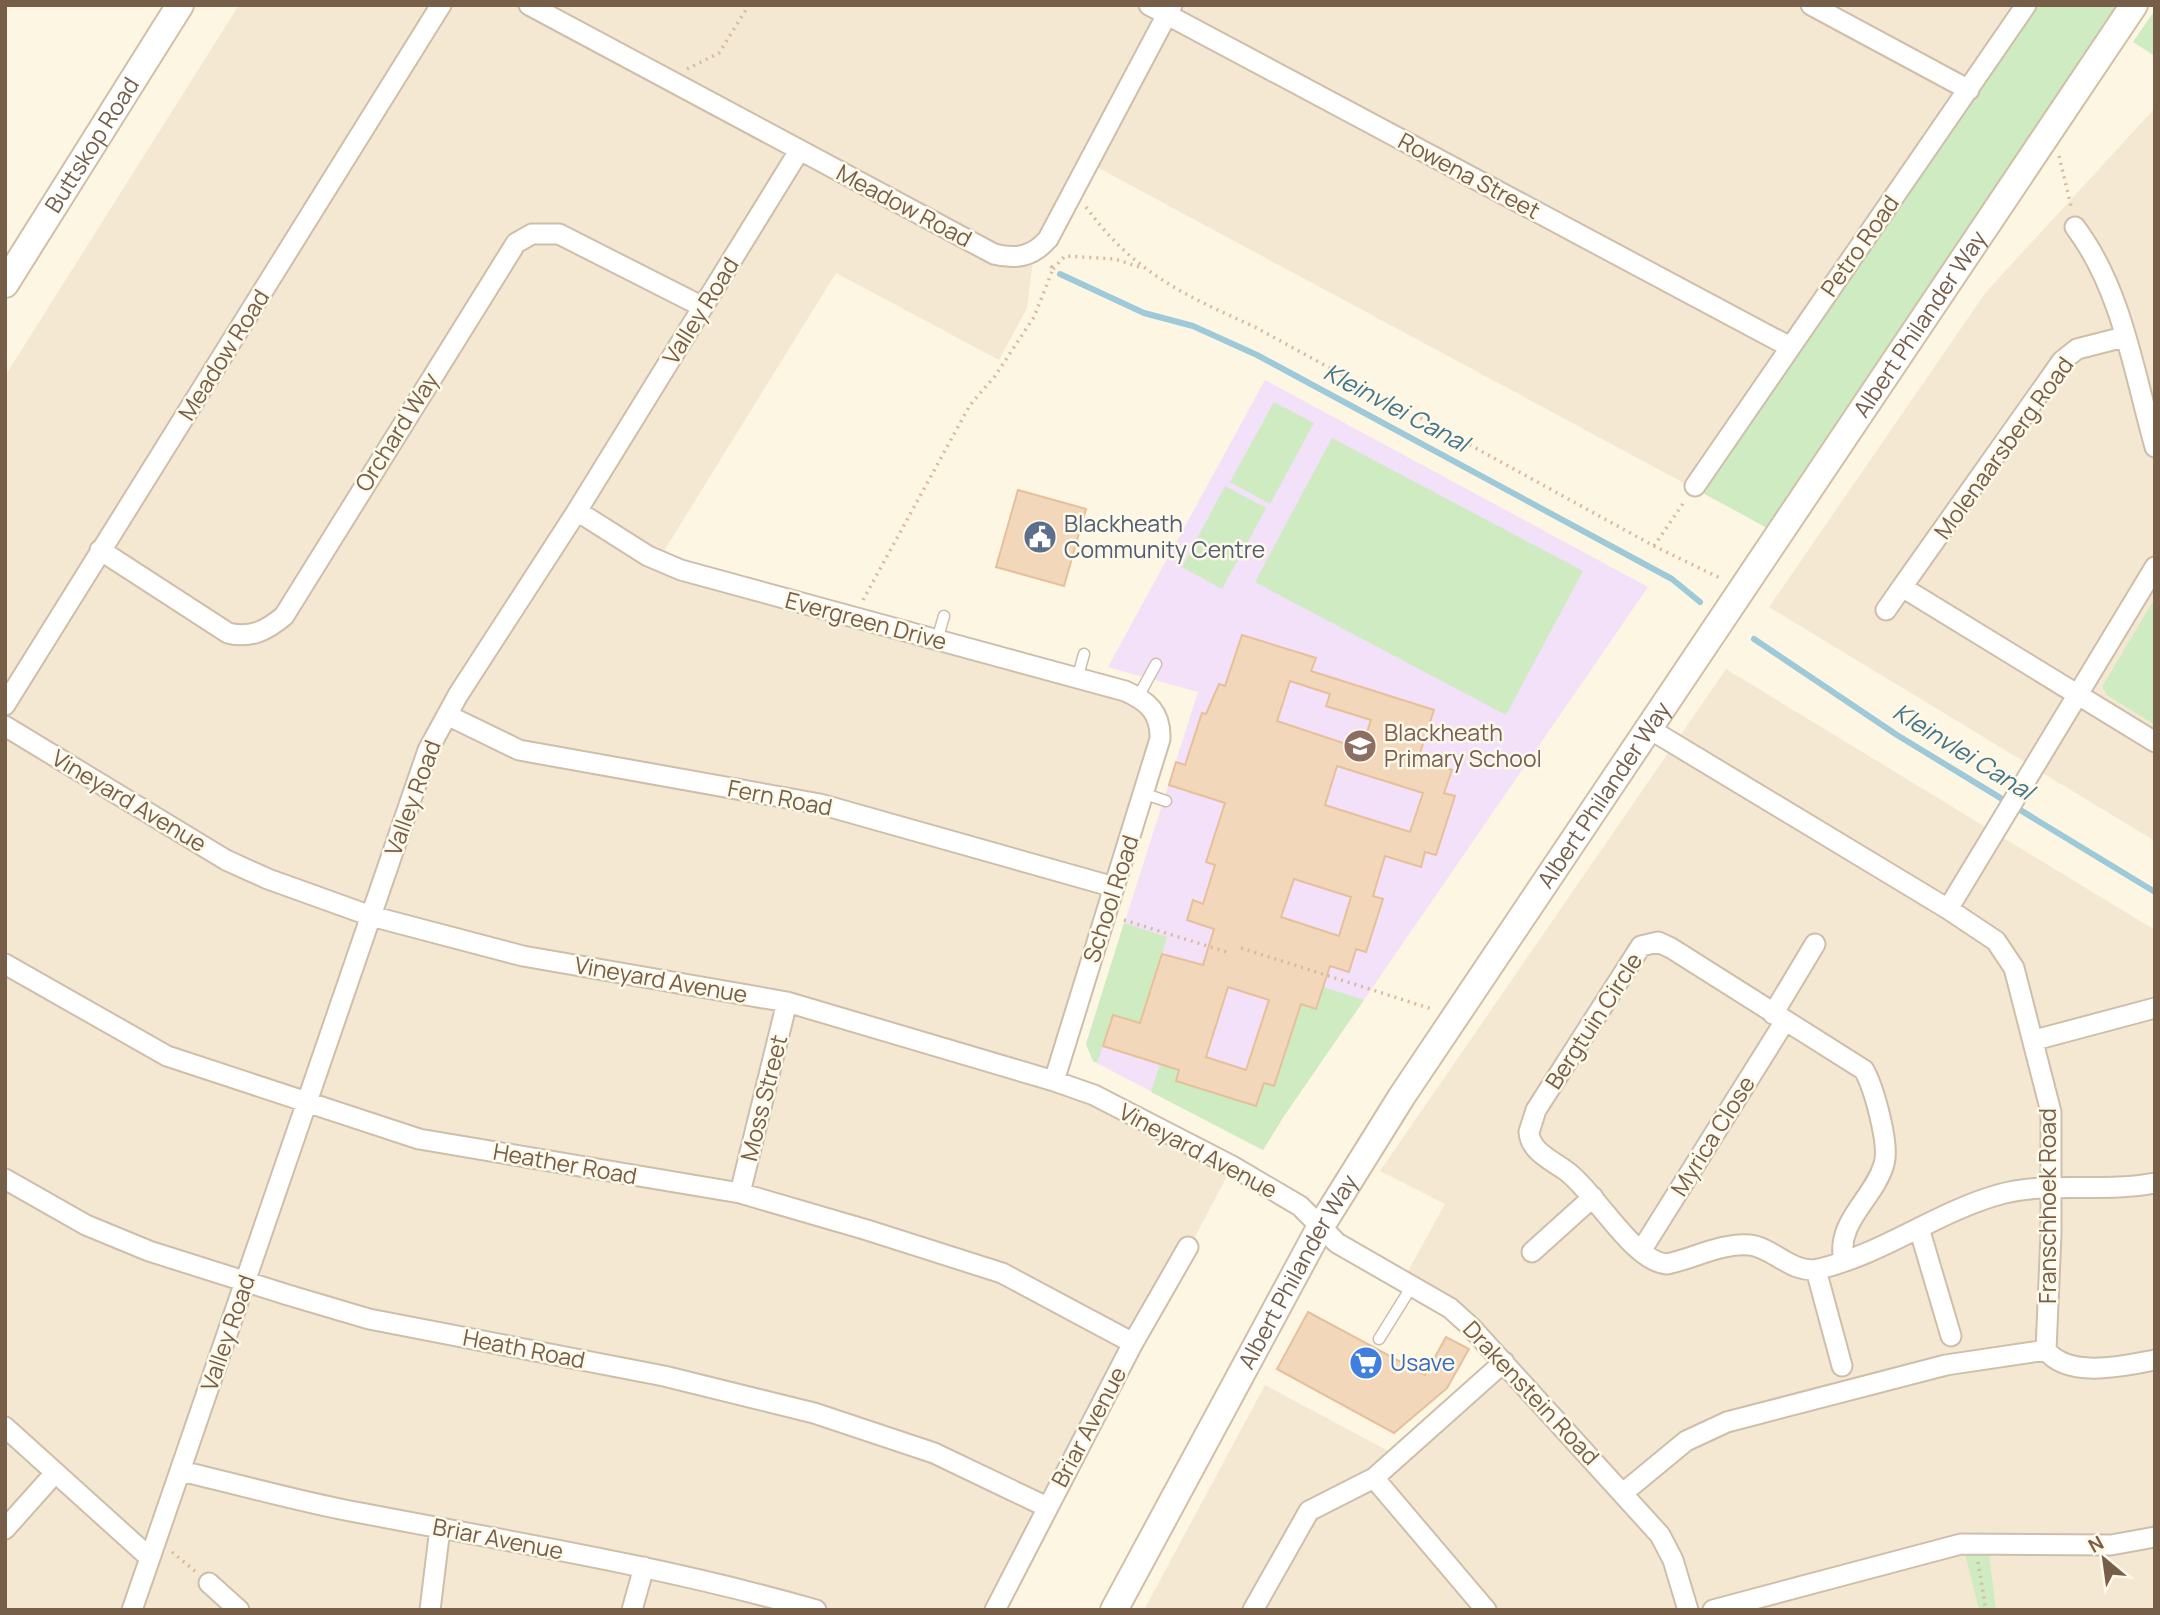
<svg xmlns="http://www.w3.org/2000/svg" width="2160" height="1615" font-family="Manrope,sans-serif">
<rect width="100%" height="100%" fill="#fdf6e3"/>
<path fill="#f5e8d2" d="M239 5H2026L1695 489 1091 164 1034 253 1027 308 999 360 836 273 659 559 1126 691 1159 716 1056 1080 1233 1165 997 1610H5V376Z
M2155 108V841L1769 607 1986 292Z
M1726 669 2155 930V1610H1144L1265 1385 1396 1455 1500 1362 1469 1326 1402 1282 1445 1204 1380 1171Z"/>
<path fill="#f3e0f9" d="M1265 380 1648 587 1284 1116 1263 1150 1093 1061 1086 1044 1198 692 1108 667Z"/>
<path fill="#ceebc2" d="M2033 5H2125L1769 529 1699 491Z
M2155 10V56L2133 42Z
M1274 402 1314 423 1270 504 1230 482Z
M1332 438 1583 571 1506 715 1255 582Z
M1225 486 1266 508 1222 589 1182 567Z
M2155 598V725L2107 695 2102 687Z
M1124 923 1167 937 1140 1023 1113 1015 1097 1063 1093 1061 1086 1044Z
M1323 987 1364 1000 1284 1116 1263 1150 1151 1092 1165 1049 1183 1058 1176 1081 1256 1106 1264 1083 1274 1086 1299 1008 1297 1003 1316 1009Z
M1988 1544 1996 1610H1979L1963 1546Z"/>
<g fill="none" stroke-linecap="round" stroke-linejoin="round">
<path stroke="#9dc9d9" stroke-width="6" d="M1060 274 1144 313 1193 326 1257 355 1672 579 1700 602
M1754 639 1897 735 2155 892"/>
</g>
<path fill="#f3d7ba" stroke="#e6c09a" stroke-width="2" fill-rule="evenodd" d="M1018 490 1086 509 1064 586 996 567Z
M1242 635 1316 658 1311 671 1434 710 1418 759 1452 770 1444 793 1455 796 1436 855 1425 852 1421 867 1385 856 1373 896 1383 899 1366 952 1356 949 1349 972 1330 966 1316 1009 1301 1004 1274 1086 1264 1083 1256 1106 1176 1081 1179 1070 1103 1046 1113 1015 1140 1023 1162 954 1203 965 1214 929 1187 920 1193 900 1203 904 1215 865 1206 862 1225 803 1169 785 1176 762 1185 765 1202 713 1206 714 1219 684 1225 686ZM1290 681 1330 694 1326 706 1371 720 1361 749 1277 721ZM1337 766 1423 793 1410 832 1325 805ZM1294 879 1351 897 1339 936 1281 917ZM1228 987 1269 1000 1246 1070 1206 1057Z
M1308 1312 1425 1375 1446 1337 1469 1349 1447 1388 1394 1433 1277 1369Z"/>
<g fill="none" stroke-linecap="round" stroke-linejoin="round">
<defs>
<path id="lane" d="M937 640 944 616
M1077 679 1084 654
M1138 697 1156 664
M1145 794 1166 801
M1379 1339 1412 1286"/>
<path id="street" d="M529 5 994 254C1017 260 1033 256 1048 239L1172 5
M1149 5 1790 347
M1811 5 1969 90
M2075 227C2122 289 2134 373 2155 447
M2124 337 2077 349 2062 361 1902 587 2155 742
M1695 486 2026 5
M577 511 648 556 681 570 1125 691C1148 701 1161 713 1160 739L1054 1081
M100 550 228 633C251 639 267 630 284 616L516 243 532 234H559L703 307
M1886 610 1902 587
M5 705 441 5
M447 715 519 750 820 804 1114 887
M5 726 226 860 268 879 371 916 523 956 787 1002 1054 1081 1094 1095 1232 1166 1300 1206 1337 1243 1450 1308 1470 1326 1660 1535 1673 1560 1688 1610
M1648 728 1948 909 1996 941 2014 968 2051 1112V1234L2046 1350
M1948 909 2155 567
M5 964 167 1056 419 1139 740 1193 867 1230 1002 1273 1133 1343
M1773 1014 1815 944
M2035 1040 2155 1008
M5 1179 86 1225 149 1251 288 1295 369 1319 664 1376 814 1413 934 1453 1047 1507
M740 1193 787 1002
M1919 1228 1951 1336
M1641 1251 1785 1021
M1532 1252 1593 1197
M1844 1261C1835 1222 1874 1199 1884 1164 1890 1145 1874 1088 1864 1070L1671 948 1658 942 1641 946 1536 1110 1529 1132C1530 1151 1551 1160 1565 1170 1594 1190 1633 1262 1667 1264 1692 1259 1724 1242 1750 1245 1774 1248 1793 1275 1819 1269 1883 1254 1938 1211 2001 1194 2051 1181 2104 1193 2155 1183
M1816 1270 1842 1366
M2046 1350C2068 1379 2124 1366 2155 1360
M5 1427 150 1558 132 1610
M180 1471C233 1483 286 1498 340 1509 499 1540 660 1565 816 1610
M1374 1478 1486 1610
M1623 1493 1686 1441 1727 1422 1946 1365 2046 1350
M5 1529 55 1473
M150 1558 428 750 458 695 577 511 799 151
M209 1583 239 1610
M430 1610 440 1528
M632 1610 644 1567
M995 1610 1133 1343 1188 1247
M1253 1610 1309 1511 1374 1478 1504 1362
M1713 1610 1961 1544 2111 1545 2155 1537"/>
<g id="secondary">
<path id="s1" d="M5 284 180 5"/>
<path id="s2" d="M1114 1610 1321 1226 1402 1096 2134 5"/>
</g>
</defs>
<use href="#lane" stroke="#cebeaa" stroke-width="13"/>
<use href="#street" stroke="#cebeaa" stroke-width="23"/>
<use href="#secondary" stroke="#d2bfa7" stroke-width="30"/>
<path stroke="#d8bb9e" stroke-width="3.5" stroke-dasharray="2 5" stroke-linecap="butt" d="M687 69 719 53 749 5
M2059 156 2072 210
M1086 207C1133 272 1184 295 1255 327L1654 546 1722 579
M1053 269 1065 256 1115 259 1139 267
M1654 546 1684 502
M863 600 970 405 995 376 1034 317 1053 269 1048 262
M1124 920 1230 953
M1241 948 1432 1009
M172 1552 196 1572
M1978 1562 1986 1610"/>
<use href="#lane" stroke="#fff" stroke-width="10"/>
<use href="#street" stroke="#fff" stroke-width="19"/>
<use href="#secondary" stroke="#fff" stroke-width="26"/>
</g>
<defs>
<symbol id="civic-disc" viewBox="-11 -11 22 22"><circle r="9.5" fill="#5c6f8a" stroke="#fff9ea"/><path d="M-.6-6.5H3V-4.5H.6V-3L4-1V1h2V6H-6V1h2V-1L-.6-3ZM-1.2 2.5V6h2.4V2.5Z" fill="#fff"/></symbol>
<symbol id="school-disc" viewBox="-11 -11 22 22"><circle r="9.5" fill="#8d6e63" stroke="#fff9ea"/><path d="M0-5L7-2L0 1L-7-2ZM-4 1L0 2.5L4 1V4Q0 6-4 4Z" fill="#fff"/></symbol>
<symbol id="supermarket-disc" viewBox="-11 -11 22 22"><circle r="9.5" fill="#3f7fe0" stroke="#fff9ea"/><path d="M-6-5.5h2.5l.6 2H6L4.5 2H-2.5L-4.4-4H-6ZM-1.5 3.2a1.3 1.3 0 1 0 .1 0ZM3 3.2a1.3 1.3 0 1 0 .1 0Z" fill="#fff"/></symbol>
</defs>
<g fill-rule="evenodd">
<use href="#civic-disc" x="1021" y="518" width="38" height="38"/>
<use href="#school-disc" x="1341" y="727" width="38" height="38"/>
<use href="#supermarket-disc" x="1347" y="1344" width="38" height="38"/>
</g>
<g text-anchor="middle" stroke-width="5" stroke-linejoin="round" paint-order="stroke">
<g font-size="23" fill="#765e49" stroke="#fff9ea">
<text dy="8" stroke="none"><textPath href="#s1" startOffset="164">Buttskop Road</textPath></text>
<text transform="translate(1469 176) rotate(28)" y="8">Rowena Street</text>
<text transform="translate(904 206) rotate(28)" y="8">Meadow Road</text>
<text transform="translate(1860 246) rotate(-55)" y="8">Petro Road</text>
<text transform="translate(701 311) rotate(-58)" y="8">Valley Road</text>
<text dy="8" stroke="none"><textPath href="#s2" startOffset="1519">Albert Philander Way</textPath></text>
<text transform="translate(224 355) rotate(-58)" y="8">Meadow Road</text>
<text transform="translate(397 432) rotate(-58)" y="8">Orchard Way</text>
<text transform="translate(2004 448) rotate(-54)" y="8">Molenaarsberg Road</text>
<text transform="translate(866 621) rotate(15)" y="8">Evergreen Drive</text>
<text dy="8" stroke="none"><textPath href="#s2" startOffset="952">Albert Philander Way</textPath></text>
<text transform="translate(413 798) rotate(-70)" y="8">Valley Road</text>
<text transform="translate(780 798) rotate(11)" y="8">Fern Road</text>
<text transform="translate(129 801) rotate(31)" y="8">Vineyard Avenue</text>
<text transform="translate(1111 899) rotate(-72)" y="8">School Road</text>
<text transform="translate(661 980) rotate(10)" y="8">Vineyard Avenue</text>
<text transform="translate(1594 1021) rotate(-57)" y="8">Bergtuin Circle</text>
<text transform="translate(764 1098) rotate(-76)" y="8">Moss Street</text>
<text transform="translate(1713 1136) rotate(-58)" y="8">Myrica Close</text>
<text transform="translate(1198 1151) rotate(28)" y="8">Vineyard Avenue</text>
<text transform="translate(565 1164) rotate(10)" y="8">Heather Road</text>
<text transform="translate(2048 1206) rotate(-90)" y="8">Franschhoek Road</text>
<text dy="8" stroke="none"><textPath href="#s2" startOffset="385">Albert Philander Way</textPath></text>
<text transform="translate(228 1333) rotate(-71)" y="8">Valley Road</text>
<text transform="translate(524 1349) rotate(11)" y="8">Heath Road</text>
<text transform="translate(1531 1393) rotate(47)" y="8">Drakenstein Road</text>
<text transform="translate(1089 1427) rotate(-62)" y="8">Briar Avenue</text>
<text transform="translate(498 1539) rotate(11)" y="8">Briar Avenue</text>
</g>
<g font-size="23" fill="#4e5e75" stroke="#fff9ea" text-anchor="start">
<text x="1064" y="532">Blackheath<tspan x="1064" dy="26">Community Centre</tspan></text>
</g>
<g font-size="23" fill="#785e54" stroke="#fff9ea" text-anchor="start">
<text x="1384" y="741">Blackheath<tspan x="1384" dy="26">Primary School</tspan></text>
</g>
<g font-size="23" fill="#366cbe" stroke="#fff9ea" text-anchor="start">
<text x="1390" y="1371">Usave</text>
</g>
<g font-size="24" font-style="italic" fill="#41758a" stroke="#fff9ea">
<text transform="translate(1396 408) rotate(28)" y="8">Kleinvlei Canal</text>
<text transform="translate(1963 752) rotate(32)" y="8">Kleinvlei Canal</text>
</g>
</g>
<rect width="2160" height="1615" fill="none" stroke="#765e49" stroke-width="14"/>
<g transform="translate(2104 1559) rotate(331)" stroke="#fff9ea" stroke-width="5" paint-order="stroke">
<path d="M0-5L12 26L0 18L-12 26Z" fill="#765e49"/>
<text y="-10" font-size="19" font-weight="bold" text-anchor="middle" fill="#765e49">N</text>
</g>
</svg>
